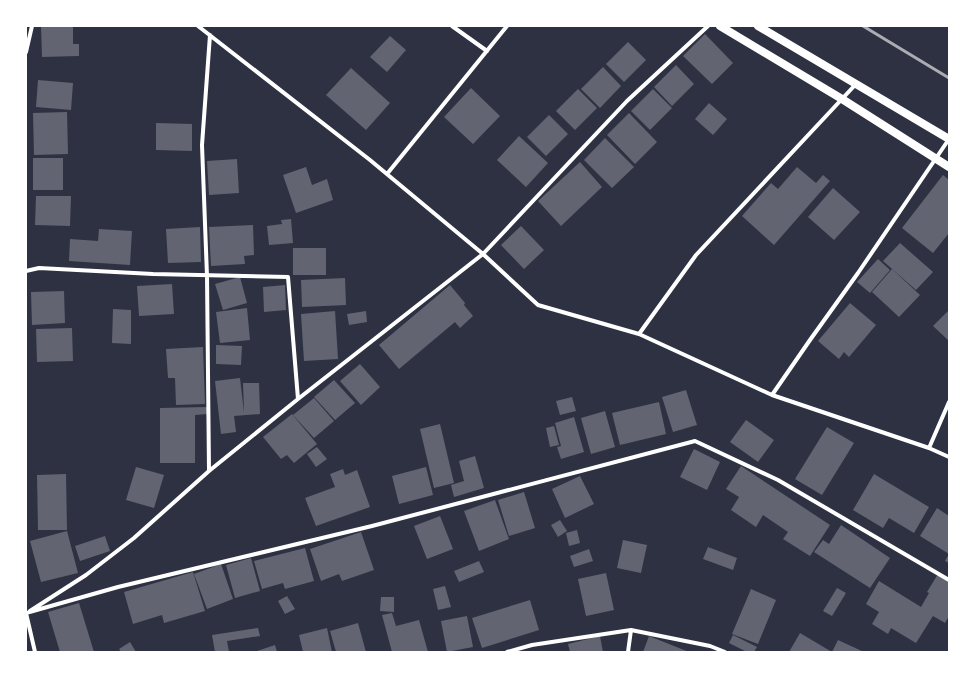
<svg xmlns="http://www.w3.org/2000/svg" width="975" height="678" font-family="Rubik,sans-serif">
<rect width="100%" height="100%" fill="#2d3142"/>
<path fill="#626471" d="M41 26H73V44H79V56L42 57Z
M705 34 733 63 712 84 683 56Z
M390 36 406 50 387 72 370 57Z
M628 42 646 60 624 82 606 64Z
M676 65 694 84 672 106 654 87Z
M603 67 621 86 600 108 581 89Z
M351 68 390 103 366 130 326 95Z
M38 80 73 83 71 110 36 107Z
M471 88 500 116 473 144 444 117Z
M578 89 597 108 575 130 556 111Z
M653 89 672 108 650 130 631 111Z
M709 103 727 119 713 135 695 119Z
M67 112 68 154 34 155 33 113Z
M629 113 657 142 635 164 607 135Z
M549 115 568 134 546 156 527 137Z
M156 123 192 124V151L156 150Z
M519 136 548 163 526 187 497 160Z
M605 138 634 167 612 188 584 160Z
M33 158H63V190H33Z
M237 159 239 193 209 195 207 161Z
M580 162 602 187 561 226 538 201Z
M306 167 312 185 327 179 333 200 296 213 283 175Z
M797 167 816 183 823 175 830 181 774 245 742 216 771 183 778 189Z
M943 175 949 180V233L933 253 902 228Z
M833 188 860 212 834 240 808 217Z
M36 196H71L70 226 35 225Z
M291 219 293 243 269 245 267 226 282 224 281 220Z
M253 225 254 255 244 256 245 264 211 266 209 227Z
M521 226 544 250 524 269 501 245Z
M200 227 201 262 168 263 166 229Z
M99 229 132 231 130 265 69 261 70 239 98 241Z
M900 243 933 272 916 290 883 261Z
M293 248H326V275H293Z
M878 259 890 270 870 293 857 282Z
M892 269 920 295 899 317 872 292Z
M240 277 247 303 223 310 215 284Z
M345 278 346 305 302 307 301 280Z
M172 284 174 314 139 316 137 286Z
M285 285 286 310 264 312 263 287Z
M450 285 465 303 464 305 473 316 460 328 455 322 399 369 379 345Z
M64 291 65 323 32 325 31 292Z
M850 303 876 325 849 357 844 352 839 359 818 341Z
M247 308 250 340 220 343 216 312Z
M113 309 131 310V344L112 343Z
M949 310V341L933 326Z
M335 311 338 359 304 361 301 314Z
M366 311 367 322 349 325 347 314Z
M72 328 73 361 37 362 36 329Z
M216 345 242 346 241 365 216 364Z
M203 347 205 404 176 405 175 378H168L166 349Z
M360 364 380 387 361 405 340 381Z
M240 378 244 413 243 383H259L260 414 234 416 236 432 221 434 215 381Z
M334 380 355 403 335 420 314 397Z
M686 390 697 425 673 432 662 397Z
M572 397 576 411 560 415 556 401Z
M314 398 334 421 314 438 293 415Z
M659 402 666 434 620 445 612 413Z
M207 407 208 414 195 415V463H160V408Z
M605 411 615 447 591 454 581 418Z
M292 414 317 444 294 463 287 455 281 459 263 437Z
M574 417 584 452 561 459 557 447 561 446 555 423Z
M746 420 774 440 758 462 730 442Z
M440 424 454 483 434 488 420 429Z
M554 426 559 445 550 447 546 428Z
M827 427 854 443 822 495 795 479Z
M317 447 327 459 316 467 307 454Z
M694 449 720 462 707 490 680 477Z
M475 456 484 488 454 497 451 485 464 481 459 461Z
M741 466 830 525 810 556 783 539 788 532 763 515 756 527 731 510 739 497 726 489Z
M136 467 164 475 154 508 126 500Z
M426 467 433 495 399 504 392 476Z
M343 469 345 475 357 470 370 507 316 526 305 498 335 487 330 474Z
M66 474 67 530H38L37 475Z
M874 474 929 507 914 533 889 518 883 528 853 510Z
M580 476 594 504 565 518 552 489Z
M524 492 535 528 509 536 498 500Z
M495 500 509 539 479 551 464 511Z
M937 508 949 516V563L945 561 949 554 920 536Z
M440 516 453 549 427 559 414 526Z
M560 520 567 531 558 537 551 525Z
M841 525 890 558 870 588 814 552 823 540 829 544Z
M577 530 580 543 569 546 566 533Z
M67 531 78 573 41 582 30 541Z
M361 532 374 570 342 581 339 574 321 581 310 549Z
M105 536 110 551 80 561 75 546Z
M623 540 647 545 641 573 617 568Z
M708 547 737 558 733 570 703 559Z
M305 548 314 581 285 589 283 583 262 589 254 561Z
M589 549 593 561 574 567 570 556Z
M251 558 260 591 235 598 226 565Z
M479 561 484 572 459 582 454 571Z
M221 564 233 599 207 609 194 574Z
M193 572 205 611 164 623 162 615 133 624 124 592Z
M606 573 614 610 586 616 578 579Z
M938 574 949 581V616L945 623 933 616 916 643 891 628 888 634 872 624 879 612 866 604 879 581 921 607 929 593 927 592Z
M445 586 451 607 438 610 433 589Z
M837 588 846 593 832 616 823 611Z
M751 589 776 600 758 644 732 634Z
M287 596 295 609 285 614 278 601Z
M381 597H394V612L380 611Z
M530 600 539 630 482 648 472 618Z
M79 603 94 652H60L48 612Z
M392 613 396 626 419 620 428 652H392L382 615Z
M467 616 473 647 447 652 441 621Z
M358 623 366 652H336L330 631Z
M258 628 260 636 227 641 229 652H215L212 635Z
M327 628 332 652H303L299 635Z
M800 633 832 652 838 640 864 652H789Z
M733 635 757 647 754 652H747L729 643Z
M600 636 603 652H570L568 644Z
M649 636 689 652H643Z
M130 642 136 652H121L119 649Z
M275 645 277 652H254Z"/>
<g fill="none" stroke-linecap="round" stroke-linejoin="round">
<path stroke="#fff" stroke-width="4" d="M198 26 370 160 483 254 538 305 639 334 772 395 929 448 949 457
M452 26 487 51
M210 35 202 145 207 276 209 471 298 399
M26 52 32 26
M387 174 507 26
M26 271 39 268 153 274 288 277 298 399 483 254 627 101 708 26
M639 334 696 255 856 84
M772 395 810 340 858 273 949 139
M929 448 949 402
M30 611 86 575 134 538 209 471
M26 613 118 587 372 526 695 441 778 480 949 580
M26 613 35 652
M507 652 532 645 631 630 710 646 725 652
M628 652 631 630"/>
<path stroke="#fff" stroke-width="8" d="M720 26 842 99 949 167
M758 26 949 139"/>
<path stroke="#abadb3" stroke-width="3" d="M863 26 949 78"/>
</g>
<rect width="975" height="678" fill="none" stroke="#ffffff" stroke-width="54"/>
</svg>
